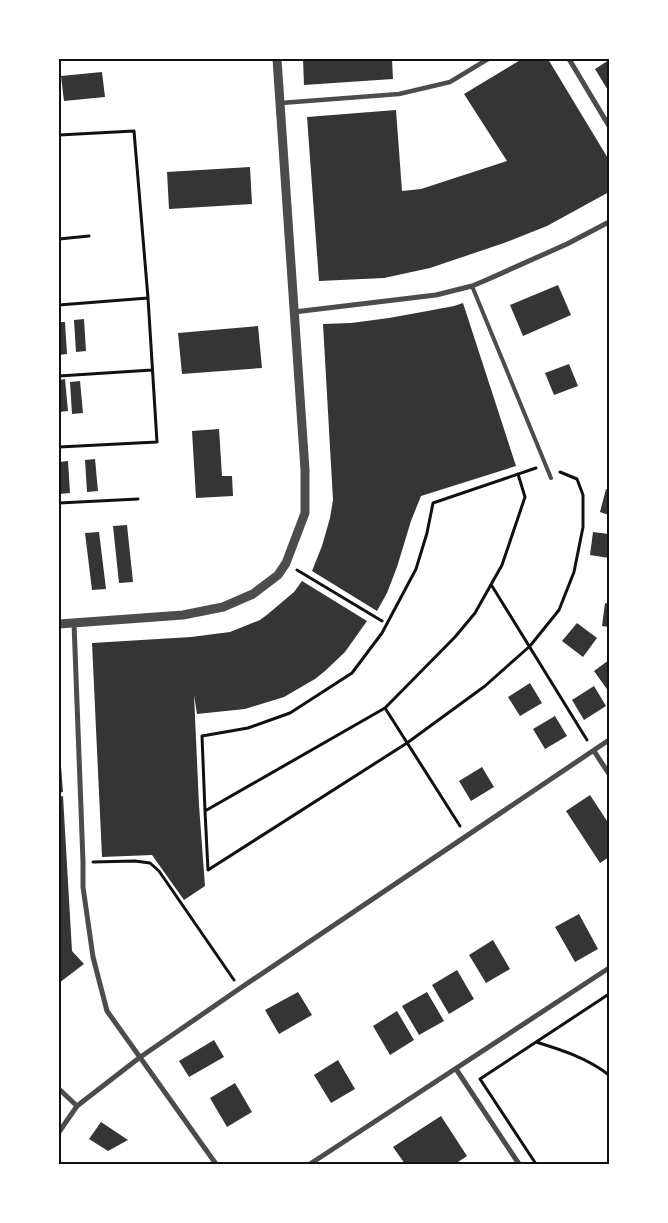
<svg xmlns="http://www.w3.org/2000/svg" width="668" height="1223" font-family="Signika,sans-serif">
<rect width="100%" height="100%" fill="#fff"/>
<path fill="#353535" d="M303 59H392L393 79 304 85Z
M522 59H548L609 160V192L547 226 504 243 430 268 384 278 319 281 307 117 396 110 402 191 421 189 507 161 464 94Z
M609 60V92L595 69Z
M102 72 105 97 64 101 61 76Z
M250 167 252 204 169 209 167 172Z
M558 285 571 315 523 336 510 305Z
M463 303 516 466 421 496 411 521 397 567 387 593 377 611 312 571 322 546 330 518 333 500 323 324 351 323 389 318 422 312 454 306Z
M84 319 86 351 76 352 74 320Z
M59 322H65L67 354 59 355Z
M258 326 262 368 182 374 178 333Z
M569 364 578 386 554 395 545 373Z
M65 379 68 411 59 412V380Z
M80 381 83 413 72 414 70 382Z
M219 429 222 476H232L233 496 196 498 192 431Z
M95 459 98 491 87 492 85 460Z
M68 461 70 493 59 494V462Z
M606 489 609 490V515L600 512Z
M127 525 133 582 119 583 113 526Z
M99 532 106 589 92 590 85 533Z
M593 532 609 534V558L590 555Z
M302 581 367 621 345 652 325 671 315 679 284 697 245 709 197 714 194 695 199 805 205 886 184 900 152 855 102 857 92 643 191 637 230 632 260 620 268 614 294 592Z
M605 603 609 604V627L602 626Z
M577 623 597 638 583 657 562 641Z
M609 660V692L594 671Z
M530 683 542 703 520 716 508 697Z
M594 686 606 706 584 720 572 700Z
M555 716 567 736 545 749 533 729Z
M59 753H60L63 792 59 793Z
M482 767 494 787 471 801 459 781Z
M590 795 609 824V857L600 863 566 811Z
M63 796 72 951 84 964 59 983V797Z
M579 914 598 949 575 962 555 927Z
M493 940 510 969 486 983 469 955Z
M457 970 474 999 449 1014 432 985Z
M298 992 312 1015 279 1034 265 1010Z
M427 992 444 1021 419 1035 402 1006Z
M397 1011 414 1040 390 1055 373 1026Z
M214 1040 224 1057 189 1077 179 1061Z
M338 1060 355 1089 331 1103 314 1075Z
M235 1083 252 1112 227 1127 210 1098Z
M441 1116 467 1156 455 1164H405L393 1147Z
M101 1122 128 1140 108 1151 89 1139Z"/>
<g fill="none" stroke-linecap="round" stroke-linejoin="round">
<path stroke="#111" stroke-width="3" d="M59 135 134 131 148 298 157 442 59 447
M59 239 89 236
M59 305 148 298
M59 376 152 370
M518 474 525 497 502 565 475 613 455 637 385 708 205 811 208 870 407 743 485 686 530 646 559 610 574 572 583 527V495L577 479 560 472
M59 503 138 499
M297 570 382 621
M492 586 587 740
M385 708 460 826
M205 811 202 736 248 728 290 713 352 673 382 633 416 569 427 533 433 503 536 468
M93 862 135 861 150 863 159 871 234 980
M536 1042C562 1050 587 1058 609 1075
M536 1164 480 1079 609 994"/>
<path stroke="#4c4c4c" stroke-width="4" d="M472 286 551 478"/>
<path stroke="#4c4c4c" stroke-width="4.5" d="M281 103 399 94 450 82 488 59"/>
<path stroke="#4c4c4c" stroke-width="5" d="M569 59 609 126
M294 312 436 295 472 286 484 281 567 244 609 222
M74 623 83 862V887L93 957 107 1011 216 1164
M594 751 609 774
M456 1069 519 1164
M59 1089 77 1106
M59 1132 77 1106 139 1058 239 989 609 740
M310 1164 609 968"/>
<path stroke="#4c4c4c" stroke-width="9" d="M59 624 183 615 223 607 253 594 278 575 286 563 305 513V470L277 59"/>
</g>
<rect width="668" height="1223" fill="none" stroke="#ffffff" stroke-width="120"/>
<rect x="60" y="60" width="548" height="1103" fill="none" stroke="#111" stroke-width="2"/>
</svg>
